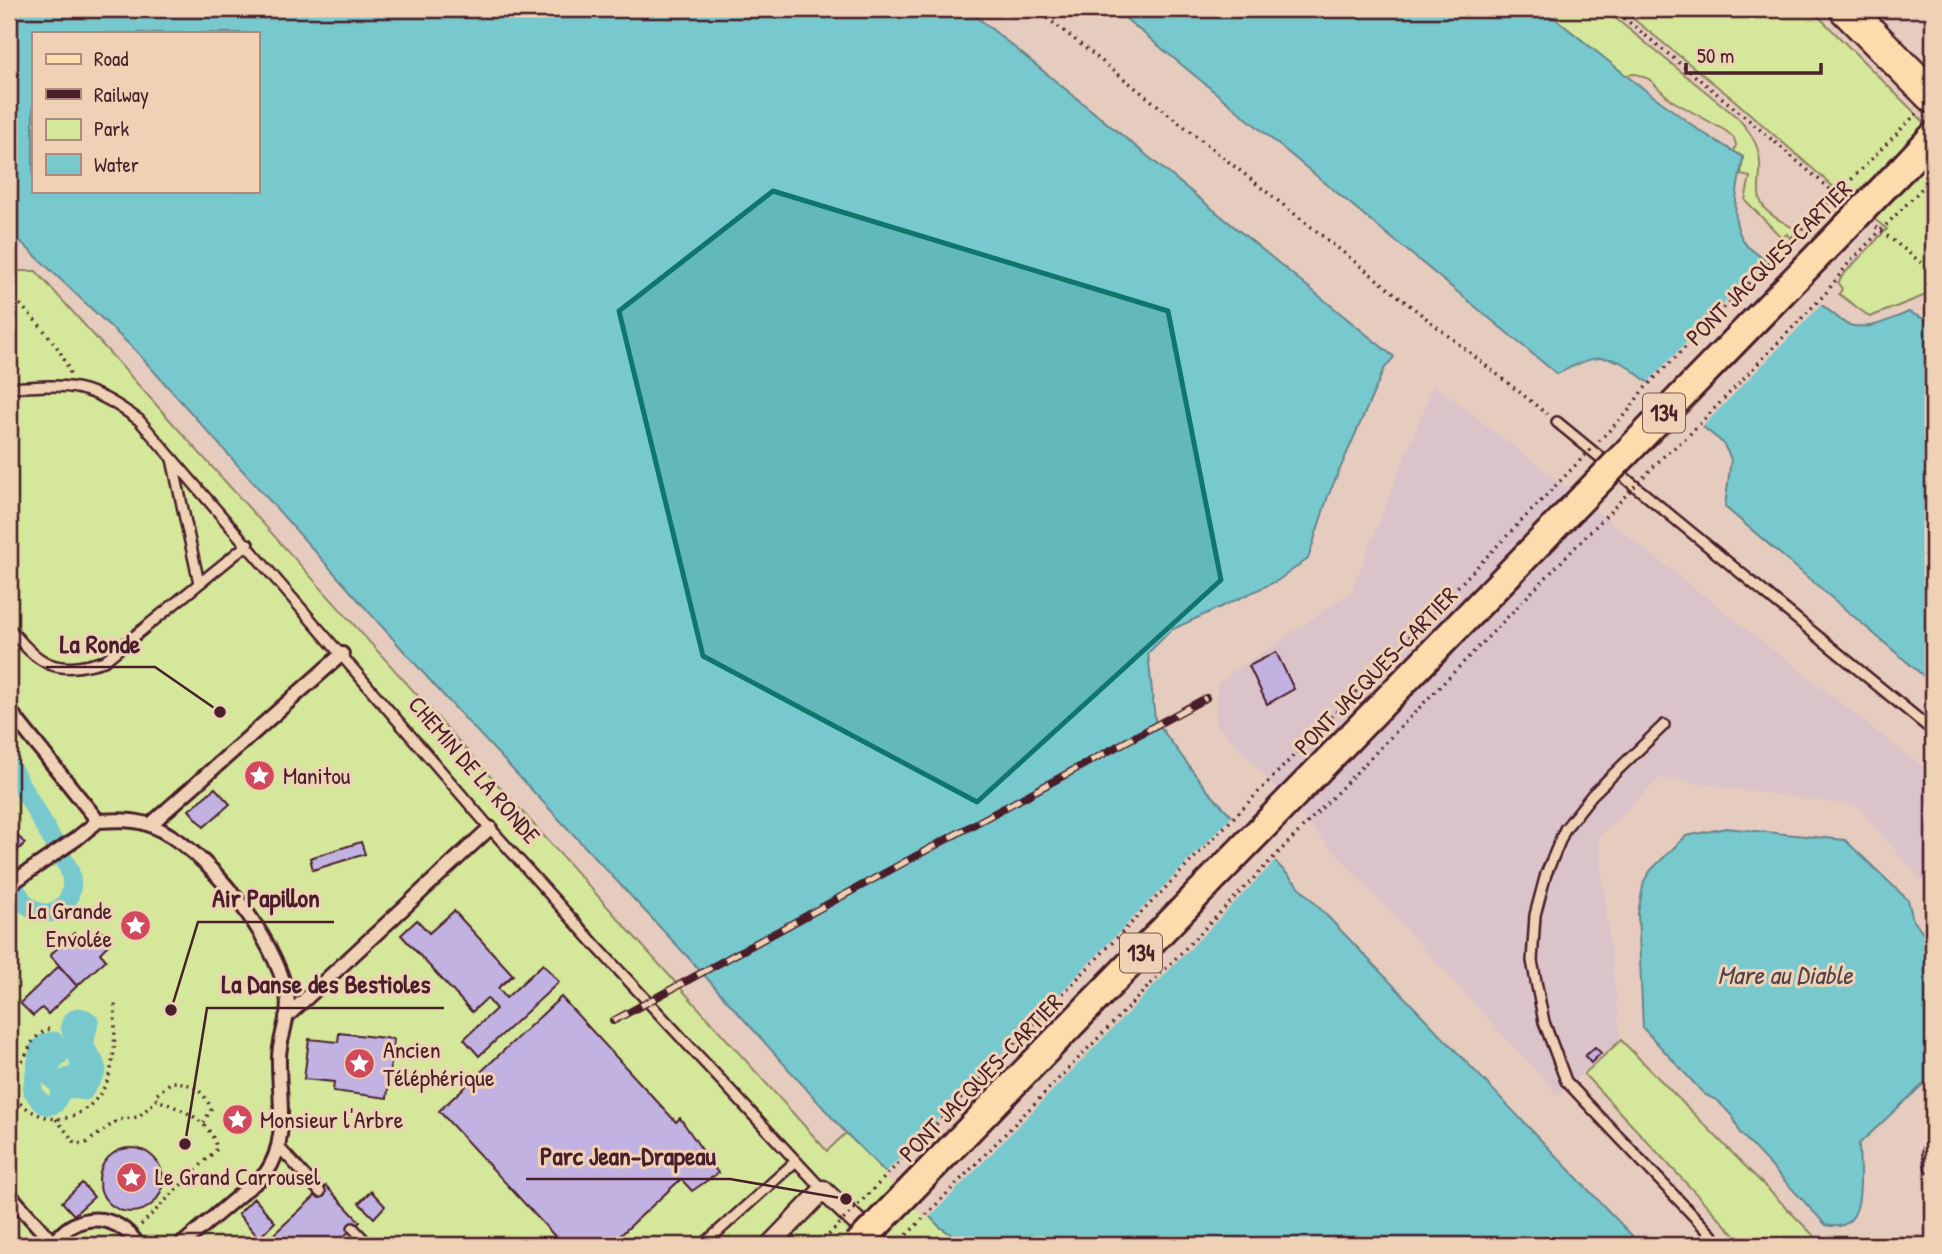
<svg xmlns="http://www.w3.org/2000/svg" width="1942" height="1254" font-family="'Patrick Hand',sans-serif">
<rect width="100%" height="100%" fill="#e6ccbe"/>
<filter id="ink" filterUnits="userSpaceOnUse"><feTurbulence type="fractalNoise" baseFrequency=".0143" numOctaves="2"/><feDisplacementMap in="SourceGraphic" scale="14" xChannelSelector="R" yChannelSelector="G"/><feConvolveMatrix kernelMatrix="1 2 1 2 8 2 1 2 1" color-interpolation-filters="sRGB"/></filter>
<g filter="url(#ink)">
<path fill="#dbc4c9" d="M1434 384 1933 775V894L1857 806 1660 778 1598 838 1621 1040 1558 1095 1216 723 1217 683 1351 592Z"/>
<path fill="#d4e79b" stroke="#8f8363" stroke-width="2" d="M1563 9H1604L1738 118C1749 131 1759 144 1760 162 1762 179 1753 195 1766 210 1775 219 1788 225 1799 231L1790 238 1787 234 1782 238 1745 200 1750 177 1741 175 1743 157 1734 151 1736 145 1734 138 1726 131 1671 100 1649 79 1636 74 1625 75 1553 17 1562 12Z
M1621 9H1811L1933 131V301L1926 295 1870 317 1839 294 1842 289 1838 283 1843 275 1887 229 1836 189 1733 99Z
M9 271H36L827 1151 846 1133 939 1226 966 1245H9Z
M1621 1040 1823 1245H1744L1584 1074Z"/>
<path fill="#78c9ce" stroke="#66858d" stroke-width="2" fill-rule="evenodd" d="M9 9H967L1394 357 1384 369 1328 496 1308 559 1277 581 1171 630 1148 653 1155 720 1206 789 1641 1245H966L939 1226 846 1133 686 955 444 696 135 350 21 242 9 227ZM33 33H257V191H33Z
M1114 9H1543L1632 80 1700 131 1743 157C1739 186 1726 221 1747 246L1846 324C1869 332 1888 320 1909 312L1924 319 1933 321V684L1725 507 1731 459 1723 443 1626 365C1599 350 1582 362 1557 374Z
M1726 828 1845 840 1908 900 1913 920 1926 936 1933 939V1075L1859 1144C1859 1170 1870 1236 1826 1225L1740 1133 1733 1117 1718 1101 1704 1094 1643 1028 1638 913 1644 881 1651 870 1686 836Z"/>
<path fill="#e6ccbe" d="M1768 258 1824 302 1699 430 1645 385Z
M1234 814 1277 859 927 1220 883 1175Z"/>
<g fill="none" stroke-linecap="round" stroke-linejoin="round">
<path stroke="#78c9ce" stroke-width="19" d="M9 764 69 869C80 899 54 927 27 905 19 898 14 886 9 876
M78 1017 84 1018 89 1022 84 1046 94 1061 97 1070 84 1091 67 1088 61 1093 55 1104C44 1110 38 1098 32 1090L39 1049 45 1043 54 1041 59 1050V1056L47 1069 49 1076 55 1082 78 1074 80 1066 70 1026 72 1021Z"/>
</g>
<path fill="#c2b2e2" stroke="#4a1f2b" stroke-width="2" d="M1276 652 1294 689 1267 704 1249 666Z
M215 788 230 804 204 827 189 810Z
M10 829 25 843 14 854 9 849Z
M361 842 365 854 313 870 310 858Z
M454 911 513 975 498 988 506 998 543 964 559 982 479 1056 464 1039 496 1009 487 998 472 1012 401 935 417 920 429 933Z
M100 930 111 942 100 953 106 960 77 986 50 955 74 933 84 945Z
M59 966 77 986 48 1014 42 1008 33 1016 20 1003Z
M561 997 676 1122 680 1118 718 1173 692 1191 681 1179 610 1245H563L439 1111Z
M339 1033 394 1039 387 1098 333 1091 334 1082 304 1079 309 1039 338 1042Z
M1595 1047 1601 1053 1591 1063 1585 1056Z
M1933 1134V1178L1925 1170 1922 1153 1924 1144Z
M99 1180a32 32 0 1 1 64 0a32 32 0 1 1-64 0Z
M82 1183 94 1197 74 1215 62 1202Z
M326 1186 360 1222 334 1245H262Z
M371 1191 385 1206 374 1218 359 1203Z
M254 1198 275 1222 259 1238 238 1214Z"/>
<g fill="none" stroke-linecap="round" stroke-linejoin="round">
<defs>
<path id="service" d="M9 388C72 384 86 382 139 420L490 828 598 948 823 1190
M1557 422 1933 731
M172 459 199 583
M9 628C40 665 54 676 104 661L248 544
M1664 725 1592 795 1565 829 1546 874 1535 915 1532 961 1544 1022 1566 1081 1721 1245
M278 1146 320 1192
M353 1228 369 1245
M703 1245 796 1161"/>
<path id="pedestrian" d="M9 710 98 821C115 820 134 819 150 825 206 847 275 937 287 995 291 1015 279 1038 279 1058 278 1095 290 1140 266 1173 260 1180 249 1187 242 1193 221 1211 201 1228 181 1245
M150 825 342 654
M9 885 76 839 98 821
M286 1017 490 828
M9 1194 53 1243
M53 1245C73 1211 117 1211 138 1245"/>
<path id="minor" d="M770 1245 823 1190 881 1245"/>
<path id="primary" d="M1904 167 1933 136"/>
<path id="motorway" d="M1846 9 1933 97"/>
</defs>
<use href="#service" stroke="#4a1f2b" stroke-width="14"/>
<use href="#pedestrian" stroke="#4a1f2b" stroke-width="18"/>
<use href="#minor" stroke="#4a1f2b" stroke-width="23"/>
<use href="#primary" stroke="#4a1f2b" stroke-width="32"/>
<use href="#motorway" stroke="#4a1f2b" stroke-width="37"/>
<path stroke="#4a1f2b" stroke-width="3.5" stroke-dasharray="2 5" stroke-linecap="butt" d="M1036 9 1547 414
M1613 9 1737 110 1843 200
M1876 227 1933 272
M9 296 16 300C36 322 61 344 70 374
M9 1078C12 1073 16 1069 20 1064 33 1046 29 1036 54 1027
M9 1095C20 1103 32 1114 46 1117 59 1121 71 1118 82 1111 120 1087 114 1041 115 1002
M56 1119 76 1144 86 1143 118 1120 138 1117 157 1100
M141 1225 217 1149C210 1119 183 1110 157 1100L155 1096 171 1082C190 1082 206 1091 211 1110L203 1123"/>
<use href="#service" stroke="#efd2b5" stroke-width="9"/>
<use href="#pedestrian" stroke="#efd2b5" stroke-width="12"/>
<use href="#minor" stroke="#efd2b5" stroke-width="18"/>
<use href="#primary" stroke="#fcdcac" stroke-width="26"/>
<use href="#motorway" stroke="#fcdcac" stroke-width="32"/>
<defs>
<path id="rail" d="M613 1021 1206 698"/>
</defs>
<use href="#rail" stroke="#4a1f2b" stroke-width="8"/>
<use href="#rail" stroke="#efd2b5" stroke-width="5" stroke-dasharray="16" stroke-linecap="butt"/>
<defs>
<path id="primary-bridge" d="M857 1245 1904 167"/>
</defs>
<use href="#primary-bridge" stroke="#4a1f2b" stroke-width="32" stroke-linecap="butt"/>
<path stroke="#4a1f2b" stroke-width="3.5" stroke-dasharray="2 5" stroke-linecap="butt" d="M819 1245 1630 409 1642 391 1933 97
M897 1245 1664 456 1686 438 1825 294 1848 264 1933 177"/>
<use href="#primary-bridge" stroke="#fcdcac" stroke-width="26"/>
</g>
</g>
<path fill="#0f766e" fill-opacity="0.2" stroke="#0f766e" stroke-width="5" stroke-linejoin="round" d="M773 191 1168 311 1221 580 977 802 703 656 619 311Z"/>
<defs>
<symbol id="sight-disc" viewBox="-11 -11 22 22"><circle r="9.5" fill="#d1495b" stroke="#efd2b5"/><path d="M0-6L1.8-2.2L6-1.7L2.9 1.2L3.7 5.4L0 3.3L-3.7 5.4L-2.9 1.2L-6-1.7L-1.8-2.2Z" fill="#fff"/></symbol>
</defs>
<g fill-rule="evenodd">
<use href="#sight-disc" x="242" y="758" width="35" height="35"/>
<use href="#sight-disc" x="118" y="908" width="35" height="35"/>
<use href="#sight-disc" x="342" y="1046" width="35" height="35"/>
<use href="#sight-disc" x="220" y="1102" width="35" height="35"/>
<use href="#sight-disc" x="114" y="1160" width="35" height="35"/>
</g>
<g text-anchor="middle" stroke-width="6" stroke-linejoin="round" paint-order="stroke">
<g fill="#efd2b5" stroke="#7c5554" stroke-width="2">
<rect x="1643" y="393.5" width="42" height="39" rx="5"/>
<rect x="1120" y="933.5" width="42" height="39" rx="5"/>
</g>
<g font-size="23" font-weight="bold" fill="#4a1f2b">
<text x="1664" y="421">134</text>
<text x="1141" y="961">134</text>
</g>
<g font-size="24" fill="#4a1f2b" stroke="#efd2b5">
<text transform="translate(1769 263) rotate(-45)" y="8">PONT JACQUES-CARTIER</text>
<text transform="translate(1376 671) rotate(-46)" y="8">PONT JACQUES-CARTIER</text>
<text transform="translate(474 770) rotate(49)" y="8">CHEMIN DE LA RONDE</text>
<text transform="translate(981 1078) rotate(-46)" y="8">PONT JACQUES-CARTIER</text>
</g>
<g font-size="24" fill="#4a1f2b" stroke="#efd2b5" text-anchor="start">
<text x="283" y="784">Manitou</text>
<text x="112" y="919" text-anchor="end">La Grande<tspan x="112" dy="28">Envolée</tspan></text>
<text x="383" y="1058">Ancien<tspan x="383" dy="28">Téléphérique</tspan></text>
<text x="260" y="1128">Monsieur l'Arbre</text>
<text x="155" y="1185">Le Grand Carrousel</text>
</g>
<g font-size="26" font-style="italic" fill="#53414c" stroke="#efd2b5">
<text x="1785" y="984">Mare au Diable</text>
</g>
</g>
<path fill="none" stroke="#4a1f2b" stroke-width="2.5" d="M220 712L155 667H46M171 1010L198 922H334M185 1144L207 1008H444M846 1199L730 1179H526"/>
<g fill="#4a1f2b" stroke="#efd2b5" stroke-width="2.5">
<circle cx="220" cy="712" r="7"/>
<circle cx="171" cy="1010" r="7"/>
<circle cx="185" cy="1144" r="7"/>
<circle cx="846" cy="1199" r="7"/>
</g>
<g font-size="26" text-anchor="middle" font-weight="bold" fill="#4a1f2b" stroke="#efd2b5" stroke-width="6" stroke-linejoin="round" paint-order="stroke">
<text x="100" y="653">La Ronde</text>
<text x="266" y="907">Air Papillon</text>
<text x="326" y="993">La Danse des Bestioles</text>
<text x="628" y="1165">Parc Jean-Drapeau</text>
</g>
<rect width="1942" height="1254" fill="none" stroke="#efd2b5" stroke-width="35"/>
<rect x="18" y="18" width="1907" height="1219" fill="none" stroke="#4a1f2b" stroke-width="2.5" filter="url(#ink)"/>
<rect x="32" y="32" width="228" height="161" fill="#efd2b5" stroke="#ad8a7e" stroke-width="2"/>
<rect x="46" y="54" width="35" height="10" fill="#fcdcac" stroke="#ad8a7e" stroke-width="2"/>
<text x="94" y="66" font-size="21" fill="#4a1f2b">Road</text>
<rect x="46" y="89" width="35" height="10" fill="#4a1f2b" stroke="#ad8a7e" stroke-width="2"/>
<text x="94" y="102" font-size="21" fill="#4a1f2b">Railway</text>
<rect x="46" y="119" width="35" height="21" fill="#d4e79b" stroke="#ad8a7e" stroke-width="2"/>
<text x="94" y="136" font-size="21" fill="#4a1f2b">Park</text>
<rect x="46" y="154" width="35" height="21" fill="#78c9ce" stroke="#ad8a7e" stroke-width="2"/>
<text x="94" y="172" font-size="21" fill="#4a1f2b">Water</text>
<path d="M1686 63v10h135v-10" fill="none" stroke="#4a1f2b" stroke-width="3.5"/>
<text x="1697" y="63" font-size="21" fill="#4a1f2b" stroke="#efd2b5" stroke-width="5" paint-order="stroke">50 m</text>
</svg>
